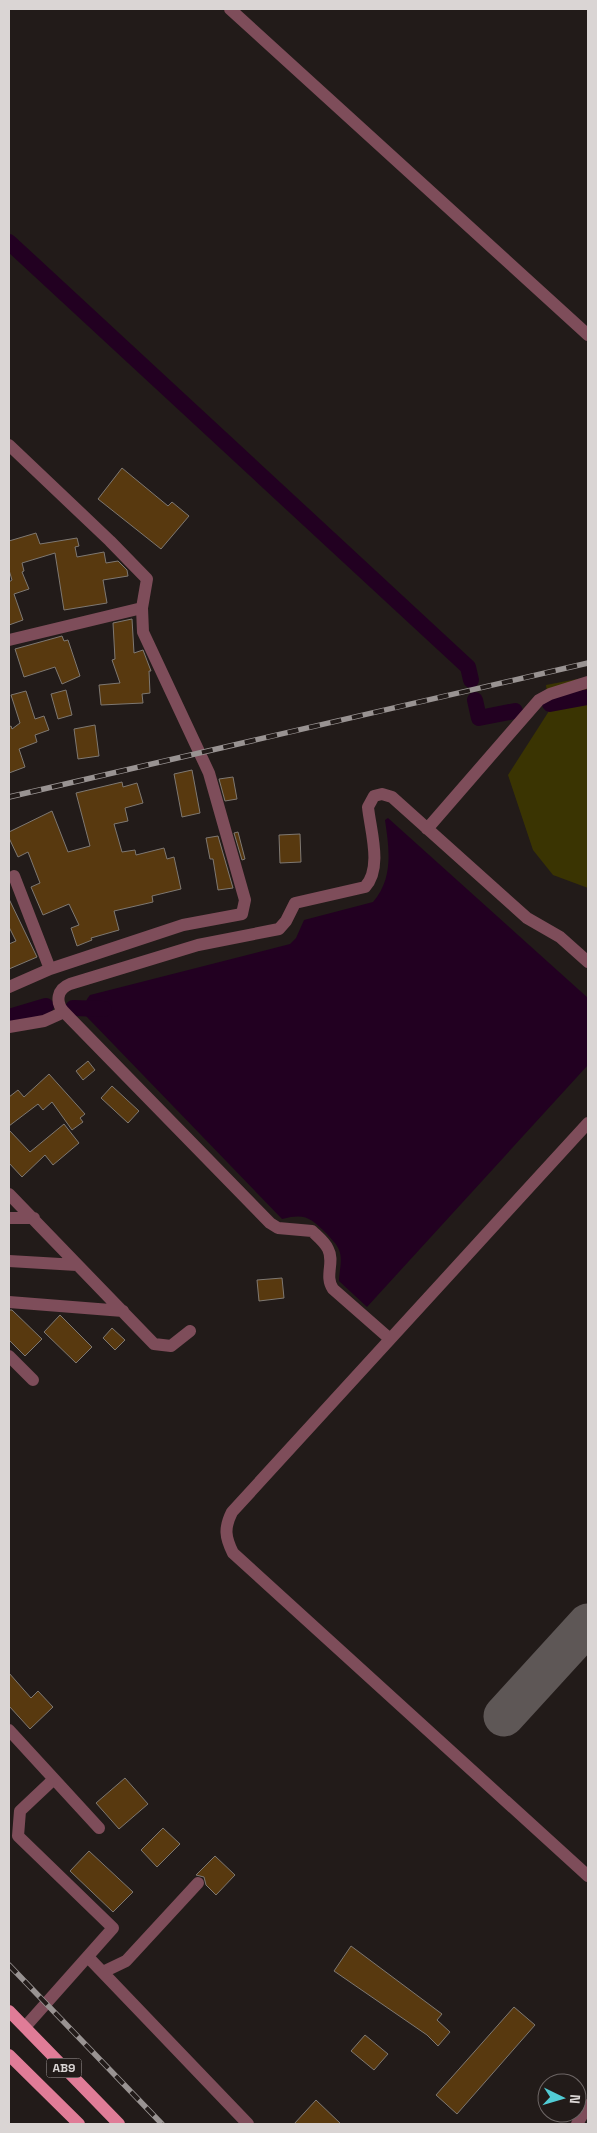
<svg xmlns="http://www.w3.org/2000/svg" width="597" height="2133" font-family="'Space Grotesk',sans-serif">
<rect width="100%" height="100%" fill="#221b19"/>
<path fill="#3a3402" d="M588 677V888L553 875 533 850 508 775 549 711 546 685Z"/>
<path fill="#220021" d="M388 818 588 998V1065L367 1307 339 1281C339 1272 343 1259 339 1250 337 1244 331 1239 327 1234 310 1218 306 1213 282 1219L86 1016C84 1007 84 1002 90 995L290 944 296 938 304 920 373 902C394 878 389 848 385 820Z"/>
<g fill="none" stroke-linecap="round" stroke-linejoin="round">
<path stroke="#220021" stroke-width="16" d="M9 242 468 667 471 680
M475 700 479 718 515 711
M550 704 588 697
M73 1008 104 1009
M9 1017 46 1006"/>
<path stroke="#5e5756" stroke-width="41" d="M504 1716 588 1624"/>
</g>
<path fill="#58390f" stroke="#7e7872" d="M122 468 168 506 172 502 189 516 161 549 98 499Z
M36 533 40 544 77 538 79 546 75 547 77 557 104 552 106 563 118 561 127 570 128 576 103 580 107 603 64 610 55 553 22 563 24 571 22 572 29 589 14 594 23 620 9 625V582L12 580 9 570V541Z
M132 619 134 653 143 650 151 671H149L150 693 142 694 143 703 101 705 99 685 120 683 112 660 115 659 113 623Z
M62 636 64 641 68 640 80 676 62 684 55 667 24 677 15 649Z
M66 690 72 715 58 719 51 694Z
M26 691 35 719 44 716 49 730 35 735 37 742 19 749 25 767 9 773V727L11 726 12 729 20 723 11 695Z
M95 725 99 756 78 759 74 729Z
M192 770 200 813 182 817 174 774Z
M233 777 237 799 225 801 219 779Z
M122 782 123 787 137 783 143 803 125 808 128 821 114 824 122 852 135 850 136 855 164 848 167 859 174 857 181 889 152 896 153 902 114 911 119 930 91 938 92 940 77 946 71 928 79 925 69 904 43 915 31 887 40 883 28 852 18 857 9 838V832L52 811 68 852 90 846 76 793Z
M238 832 245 859 242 860 234 833Z
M300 834 301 862 280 863 279 835Z
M218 836 233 888 218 890 213 859H210L206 838Z
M9 899 37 957 9 969V944L16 941 9 927Z
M88 1061 95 1070 83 1080 76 1071Z
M49 1074 85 1114 80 1118 83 1122 72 1130 52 1102 43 1110 38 1104 9 1126V1097L18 1090 24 1097Z
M112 1086 139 1111 128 1123 101 1098Z
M64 1124 79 1143 53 1165 45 1155 22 1177 9 1163V1130L30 1152Z
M282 1278 284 1298 259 1301 257 1280Z
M9 1310H12L42 1339 25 1356 9 1340Z
M60 1315 92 1347 76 1363 44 1332Z
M112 1328 125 1340 115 1350 103 1338Z
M9 1673 31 1698 38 1691 53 1707 30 1729 9 1706Z
M125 1778 148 1804 119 1829 96 1803Z
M163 1828 180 1844 157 1867 141 1850Z
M89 1851 133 1892 113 1912 70 1871Z
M215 1856 235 1875 216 1895 206 1885 204 1877 196 1875Z
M351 1946 442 2014 437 2020 450 2032 438 2046 427 2035 334 1971Z
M514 2007 535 2025 457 2114 436 2095Z
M365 2035 388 2054 374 2070 351 2051Z
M316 2100 341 2124H294Z"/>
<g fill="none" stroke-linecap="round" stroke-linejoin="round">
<path stroke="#7e4d5a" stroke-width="12" d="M230 9 588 335
M9 445 110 541 147 579 142 608 143 632 209 773 245 900 242 914 183 925 50 969 9 987
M9 640 142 608
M427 829 539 700 550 694 588 682
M14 876 50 969
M9 1027 44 1021 64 1012
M588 1123 232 1512C224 1528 225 1537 233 1553L588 1876
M9 1194 154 1344 171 1346 190 1331
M9 1218H34
M9 1261 77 1265
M9 1302 123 1311
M390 1339 333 1289C324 1276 335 1262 328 1249 325 1242 317 1236 312 1231L278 1228 270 1223 64 1012C55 1002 57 989 70 984L198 945 279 929 286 921 295 903 365 887C383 868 370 829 368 807L374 796 382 794 392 797 527 918 560 937 588 962
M9 1356 33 1380
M9 1730 99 1828
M88 1957 248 2124
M103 1972 126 1961 198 1883
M25 2027 113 1928 18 1836 20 1811 54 1779
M577 2124 588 2105"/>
<path stroke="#e07c97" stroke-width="12" d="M9 2011 119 2124
M9 2055 79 2124"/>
<defs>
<path id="rail" d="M9 797 588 663
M9 1965 162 2124"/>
</defs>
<use href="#rail" stroke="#999392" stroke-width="5.5"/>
<use href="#rail" stroke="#221b19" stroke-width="4" stroke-dasharray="11" stroke-linecap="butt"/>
</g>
<g text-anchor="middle" stroke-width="4" stroke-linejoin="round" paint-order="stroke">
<rect fill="#221b19" stroke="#a39d9c" stroke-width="1" x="46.5" y="2058.5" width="35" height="19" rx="4"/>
<g font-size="12" font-weight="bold" fill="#dad5d4">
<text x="64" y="2072">AB9</text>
</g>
</g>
<rect width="597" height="2133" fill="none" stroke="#dad5d4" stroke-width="20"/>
<g transform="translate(562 2098) rotate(95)"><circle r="24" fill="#221b19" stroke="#6c6564"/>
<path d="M0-4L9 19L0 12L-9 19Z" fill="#51ccd5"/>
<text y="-8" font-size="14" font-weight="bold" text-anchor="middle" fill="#dad5d4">N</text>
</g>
</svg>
